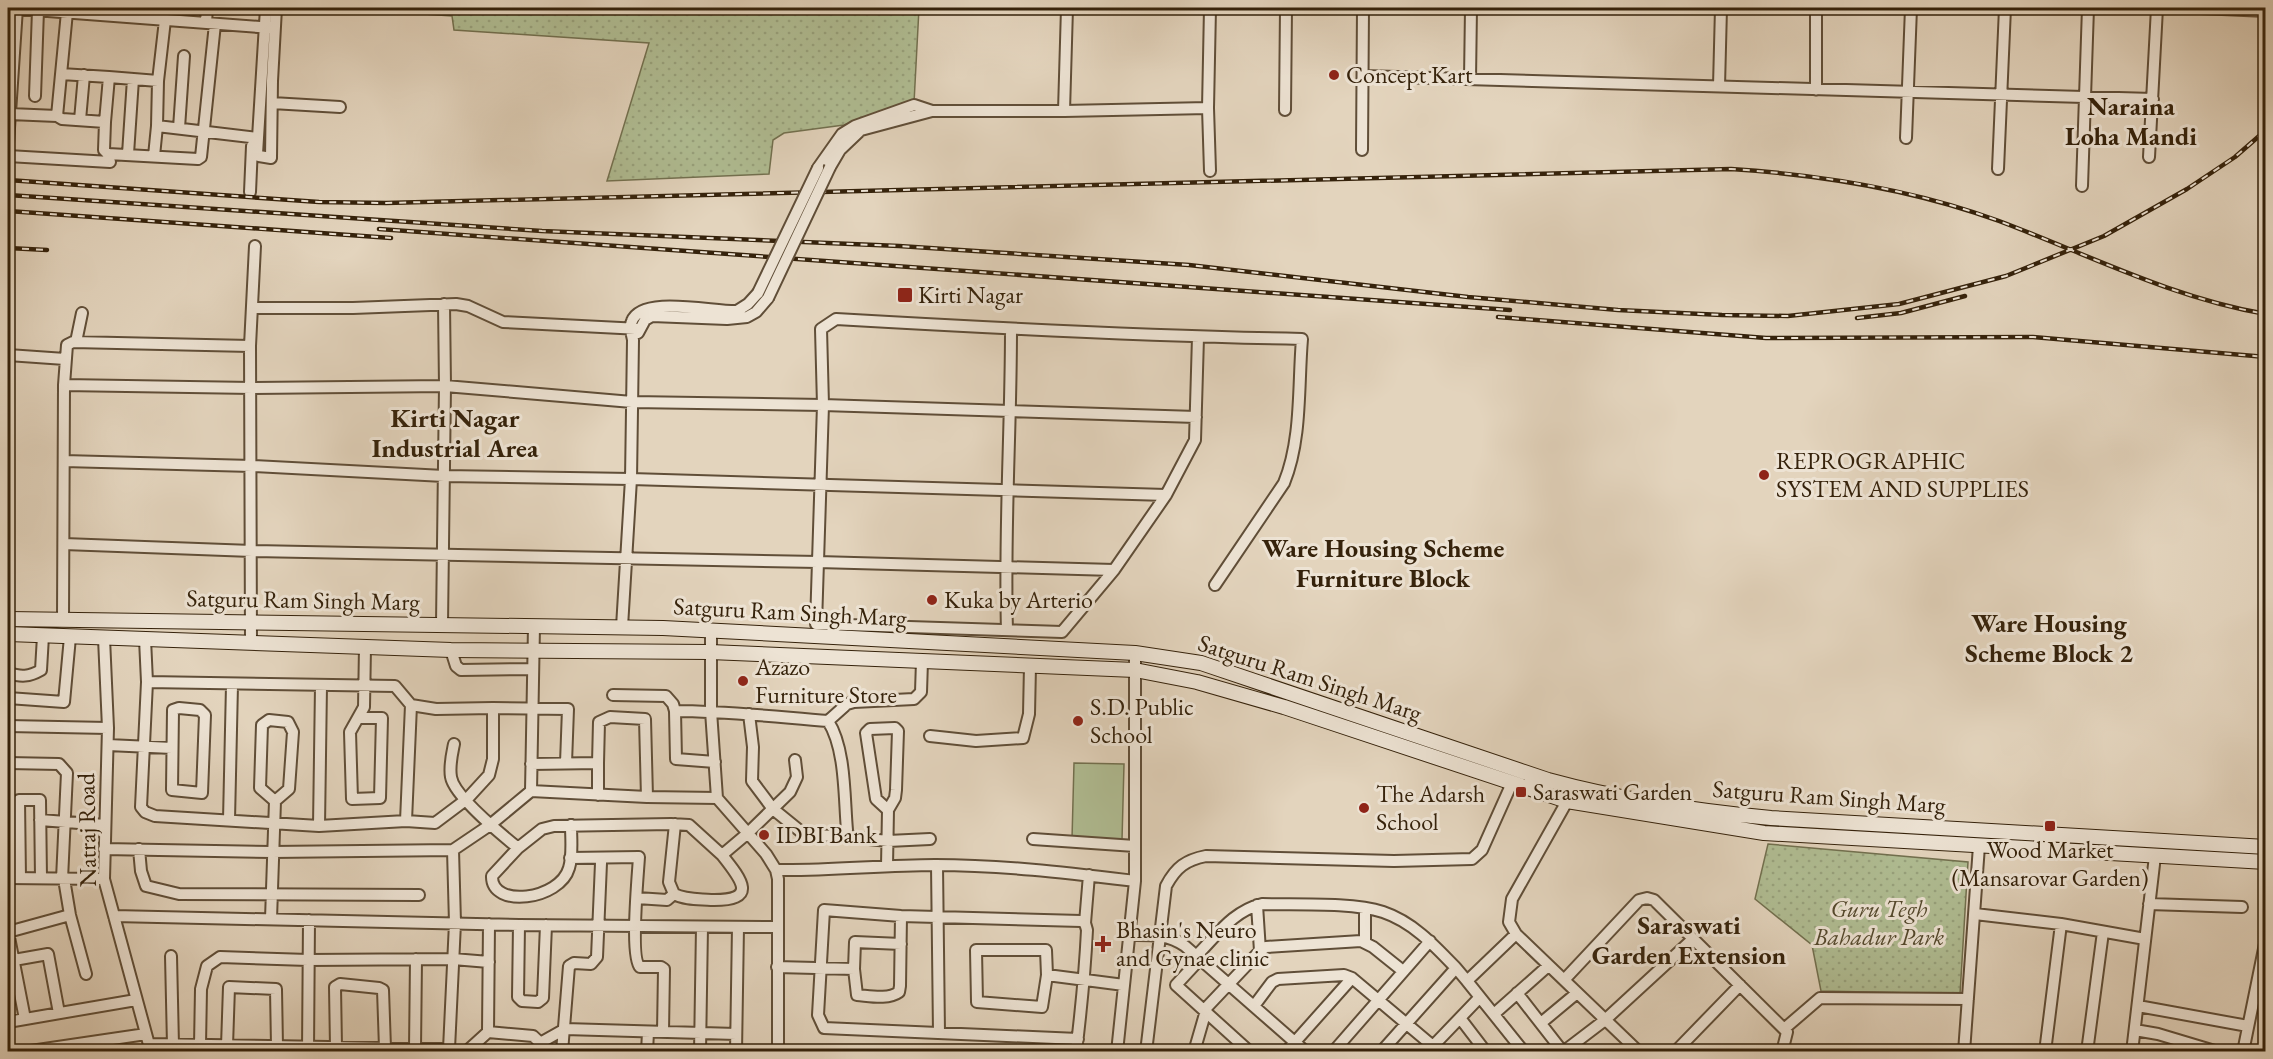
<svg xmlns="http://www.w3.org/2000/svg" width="2273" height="1059" font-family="'EB Garamond',serif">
<defs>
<pattern id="grass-dots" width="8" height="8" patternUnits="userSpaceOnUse" patternTransform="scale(1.5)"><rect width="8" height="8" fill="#b0bd93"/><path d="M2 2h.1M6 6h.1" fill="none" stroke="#98a27d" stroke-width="1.8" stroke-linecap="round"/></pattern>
</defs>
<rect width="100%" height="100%" fill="#e3d4bd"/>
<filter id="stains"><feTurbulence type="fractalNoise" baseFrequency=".00333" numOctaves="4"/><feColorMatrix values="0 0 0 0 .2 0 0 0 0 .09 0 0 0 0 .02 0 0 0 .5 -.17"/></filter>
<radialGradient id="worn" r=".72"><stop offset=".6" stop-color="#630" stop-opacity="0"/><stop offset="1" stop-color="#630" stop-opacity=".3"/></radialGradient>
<path fill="url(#grass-dots)" stroke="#72704f" stroke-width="1.5" d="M396 8H919L914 103 844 125 784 133 773 140 769 174 607 181 649 43 454 30 452 16 396 12Z
M1768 844 1968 862 1960 994 1821 991 1812 945 1755 899Z"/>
<path fill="#b0bd93" stroke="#72704f" stroke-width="1.5" d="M1074 763 1124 764 1122 840 1072 839Z"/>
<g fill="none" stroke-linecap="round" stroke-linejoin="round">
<defs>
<path id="minor" d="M8 8 272 28
M266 8 257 154 259 156 271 158 272 81 276 8
M2200 8 2266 11
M67 12 57 116 62 119 105 122 104 150 108 154 198 159 201 157 215 24
M206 23 207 8
M61 74 109 77
M1363 76 2153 99
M1470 79 1471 8
M1719 86 1721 8
M1816 90V8
M35 96 38 10
M272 103 340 107
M1208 108 1210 8
M1285 110 1286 8
M1064 111 1208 108 1210 171
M10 114 57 116
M80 120 84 75
M105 122 109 77 158 81 165 20
M157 126 158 81
M179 128 184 56
M1906 138 1911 8
M8 143 17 8
M1362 150 1363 8
M128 154 133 79
M8 156 110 162
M154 156 157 126 258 138
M2149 157 2157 8
M830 167 840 150 861 130 932 111
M818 168 842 134 855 126 914 105 932 111H1064L1067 8
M1998 169 2005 8
M2082 186 2088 8
M250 192 252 146
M8 287V274
M253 308H353L456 304 468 306 503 322 640 329
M638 333 645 320 652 316 727 319 747 317 756 312 768 298
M1198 337 1195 440 1166 495 1114 570 1062 632 816 624 823 405 821 329 836 319C991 328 1146 336 1302 339 1298 386 1302 439 1284 483L1215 585
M76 342 82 313
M250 346 255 246
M8 355 65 359
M64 385 252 388 445 386 632 402 823 405 1196 417
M64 461 252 466 444 476 631 479 1166 495
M64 544 252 551 818 562 1114 570
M63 620 64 385 67 345 73 342 250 346 251 643
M442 624 445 386 444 304
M622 627 631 479 633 340C632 334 629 327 632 321 642 295 713 312 737 311L748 304 758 293
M1007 630C1004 530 1011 430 1011 329
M711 631V711L717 798 766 854 776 870 778 879V1052
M104 638 108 728 104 879 151 1052
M145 639 147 682 141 807 145 812 155 816 319 826 406 821 435 823 467 799 489 775 493 759V708L436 709 411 705
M451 650 456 666 461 670 533 669
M8 673C21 677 29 677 41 670L43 636
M147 682 395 686 411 705 406 821
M613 695 666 696 673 704 675 711C726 711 777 717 828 721 846 749 844 798 847 830L839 836 805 835 773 809 752 781 753 747 749 714
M8 698 64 702 70 637
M179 708 200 710 205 715 202 793 172 790 173 710Z
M493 708 568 709 566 763
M675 711 676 759 715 762
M358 718H382L380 798 352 799 350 732 364 707 365 647
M828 721 847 704 854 702 914 699 921 692 922 661
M8 726 108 728
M930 736 976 741 1023 738 1029 714 1030 666
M454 744C452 754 449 766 451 777 454 796 502 835 518 848L542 829 554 826 671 824 689 825 722 855 748 833 790 792 797 777 795 760
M108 745 172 748
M8 763 59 764 67 773 62 879
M531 764 598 763 599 722 610 717 645 719 647 797
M531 791 534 626
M598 795V763
M1570 796 1512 899 1509 922 1516 934 1639 1052
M40 820 105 825
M229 820 232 685
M675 824 669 882 674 894C685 900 699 899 711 900 759 901 742 880 722 855
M319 826 321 686
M840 836 888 841 930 839
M1033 839 1135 846
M518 848 492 876C491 909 560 900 569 868 573 855 571 839 571 825
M104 849 272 852 453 850
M139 849 141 871 146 886 179 894 419 895
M570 858 639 857C638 874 630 958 640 967H661L664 969 663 1032
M937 865 939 1033
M887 866 888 810 895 798 896 790 898 731 895 728 870 729 866 733 876 799 888 810
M776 870C829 871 882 865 935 865 1003 865 1068 873 1135 881
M8 878 104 879
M20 878 19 800H40L41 878
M64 879 70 915 86 974
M637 898 667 900 674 894
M2149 904 2242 907
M1257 905 1260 951
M1365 908V942
M1975 914 2061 924 2145 939
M114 916 519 925 777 927
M271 919 275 801 289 789 293 732 288 722 269 720 262 725 260 788 275 801
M1085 923 1089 875
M489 924 488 1032 533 1036 550 1052
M519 925 518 997 522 1001 538 1002 543 998 546 925
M8 932 25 1019
M8 932 70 915
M1516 934 1467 981 1524 1052
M1131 935C1151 935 1168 934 1185 946L1306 1052
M901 944 855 942 854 969 857 995C870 996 888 1000 899 992L900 986 901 916
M976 950H1046L1047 975 1042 1007 977 1002Z
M1197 955C1218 934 1233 911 1262 904 1296 905 1352 902 1383 912 1413 922 1435 946 1456 968
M171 956 173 1045
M1201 958 1176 985 1250 1052
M14 960 48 954 59 1013
M777 967 854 969
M1047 975 1124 985
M1564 980 1639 900 1647 898 1654 900 1787 1032 1782 1052
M1517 993 1563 1052
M1254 1006 1272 982 1278 979 1344 975 1352 978 1440 1052
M2138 1006 2248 1026
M1494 1014 1548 966
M1460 1018 1486 1052
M8 1022 136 1000
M1541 1023 1577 993
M1784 1029 1820 998 1968 999
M2135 1030 2158 1034 2218 1052
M540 1043 565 1029 736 1034
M149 1044 449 1049 452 1052
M200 1045 201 989 207 966 220 957 308 960 453 959 489 962
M1434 1045 1480 997
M227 1046 229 987 276 989 277 1046
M336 1047 335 987 340 984 379 988 383 990 385 1048
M415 1049 416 959
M449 1049 455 923 453 850 490 825 531 791 647 797 717 798
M308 1051 309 920
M24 1052 146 1034
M466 1052 488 1032
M562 1052 569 966 574 963 591 964 597 957 601 863 600 858
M647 1052 648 1032
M700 1052 702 927
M736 1052 738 927
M1076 1052C1081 1011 1085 971 1087 930L1085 923 1081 921 901 916 824 910 818 1015 824 1028 1078 1039
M1117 1052 1135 881V653
M1146 1052 1166 886C1176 867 1186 860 1206 856L1394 861 1472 859 1482 850 1512 783
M1194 1052 1207 1007 1260 951 1266 947 1361 941 1373 947 1403 971
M1286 1052 1352 978
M1333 1052 1430 941
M1381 1052 1456 968 1467 981
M1563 1052 1605 1020 1693 939
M1675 1052 1740 985
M1964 1052 1979 846
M2045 1052 2061 924
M2087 1052 2103 932
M2132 1052 2155 856
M2243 1052 2266 939"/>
<path id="secondary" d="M8 619 663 628 1135 653 1201 663 1548 780C1621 800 1696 811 1771 818L2266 847
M8 634 451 650 710 652 1135 670 1197 682 1284 707 1567 801 1764 833 2266 862"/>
</defs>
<use href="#minor" stroke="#604e38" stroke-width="14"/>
<use href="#secondary" stroke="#35220b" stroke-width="16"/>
<use href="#minor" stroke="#ede3d4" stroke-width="10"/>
<use href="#secondary" stroke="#ede3d4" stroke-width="14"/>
<defs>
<path id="rail" d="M8 180 319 202 386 203 1731 169C1823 175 1912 189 1999 221 2087 254 2172 298 2266 314
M8 195 542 231 899 246 1189 265 1468 297 1618 310 1722 315 1788 316 1899 304 2006 276 2104 236 2187 189 2235 157 2266 130
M8 211 391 238
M379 229 1510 310
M8 248 47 250
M1498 317 1766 338 2033 337 2266 357
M1857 318 1901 313 1965 296"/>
</defs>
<use href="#rail" stroke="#35220b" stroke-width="4.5"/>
<use href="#rail" stroke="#ede3d4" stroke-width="2" stroke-dasharray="7" stroke-linecap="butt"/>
<defs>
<path id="minor-bridge" d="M758 293 818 168
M768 298 830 167"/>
</defs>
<use href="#minor-bridge" stroke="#604e38" stroke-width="14" stroke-linecap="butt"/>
<use href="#minor-bridge" stroke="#ede3d4" stroke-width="10"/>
</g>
<g fill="#8f2418" stroke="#ede3d4" stroke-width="2">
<circle cx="1334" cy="75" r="6"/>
<rect x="897" y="287" width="16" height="16" rx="3"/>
<circle cx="1764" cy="475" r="6"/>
<circle cx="932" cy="600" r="6"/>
<circle cx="743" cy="681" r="6"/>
<circle cx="1078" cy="721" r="6"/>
<rect x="1515" y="786" width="12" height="12" rx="3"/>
<circle cx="1364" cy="808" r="6"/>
<rect x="2044" y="820" width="12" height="12" rx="3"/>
<circle cx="764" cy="835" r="6"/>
<path d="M1100 935h6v6h6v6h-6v6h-6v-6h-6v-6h6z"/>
</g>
<g text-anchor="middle" stroke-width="6" stroke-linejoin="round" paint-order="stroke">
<g font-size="24" fill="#35220b" stroke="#ede3d4" text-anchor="start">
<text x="1346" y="83">Concept Kart</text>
<text x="918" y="303">Kirti Nagar</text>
<text x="1776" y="469">REPROGRAPHIC<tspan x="1776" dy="28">SYSTEM AND SUPPLIES</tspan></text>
<text x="944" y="608">Kuka by Arterio</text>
<text x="755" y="675">Azazo<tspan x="755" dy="28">Furniture Store</tspan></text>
<text x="1090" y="715">S.D. Public<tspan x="1090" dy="28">School</tspan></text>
<text x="1533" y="800">Saraswati Garden</text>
<text x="1376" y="802">The Adarsh<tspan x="1376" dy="28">School</tspan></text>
<text x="776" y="843">IDBI Bank</text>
<text x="2050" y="858" text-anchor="middle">Wood Market<tspan x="2050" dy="28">(Mansarovar Garden)</tspan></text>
<text x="1116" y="938">Bhasin's Neuro<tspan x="1116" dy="28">and Gynae clinic</tspan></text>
</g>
<g font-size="24" fill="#35220b" stroke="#ede3d4">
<text transform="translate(303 600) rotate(1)" y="8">Satguru Ram Singh Marg</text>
<text transform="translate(790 612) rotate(3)" y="8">Satguru Ram Singh Marg</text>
<text transform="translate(1310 678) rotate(18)" y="8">Satguru Ram Singh Marg</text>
<text transform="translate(1829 797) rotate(4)" y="8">Satguru Ram Singh Marg</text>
<text transform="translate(87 830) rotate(-91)" y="8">Natraj Road</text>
</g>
<g font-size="24" font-style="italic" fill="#54492d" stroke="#ede3d4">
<text x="1879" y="917">Guru Tegh<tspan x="1879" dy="28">Bahadur Park</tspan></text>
</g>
<g font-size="26" font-weight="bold" fill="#35220b" stroke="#ede3d4">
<text x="2131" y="115">Naraina<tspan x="2131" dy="30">Loha Mandi</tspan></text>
<text x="455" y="427">Kirti Nagar<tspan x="455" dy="30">Industrial Area</tspan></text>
<text x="1383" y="557">Ware Housing Scheme<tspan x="1383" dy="30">Furniture Block</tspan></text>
<text x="2049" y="632">Ware Housing<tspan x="2049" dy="30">Scheme Block 2</tspan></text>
<text x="1689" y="934">Saraswati<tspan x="1689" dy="30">Garden Extension</tspan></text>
</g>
</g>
<rect width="2273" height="1059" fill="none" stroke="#e3d4bd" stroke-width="30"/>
<rect x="9" y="9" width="2255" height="1041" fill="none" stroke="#35220b" stroke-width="3"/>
<rect x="15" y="15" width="2243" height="1029" fill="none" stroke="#35220b" stroke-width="1.5"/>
<rect width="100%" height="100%" filter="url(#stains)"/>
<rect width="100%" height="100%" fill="url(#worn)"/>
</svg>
